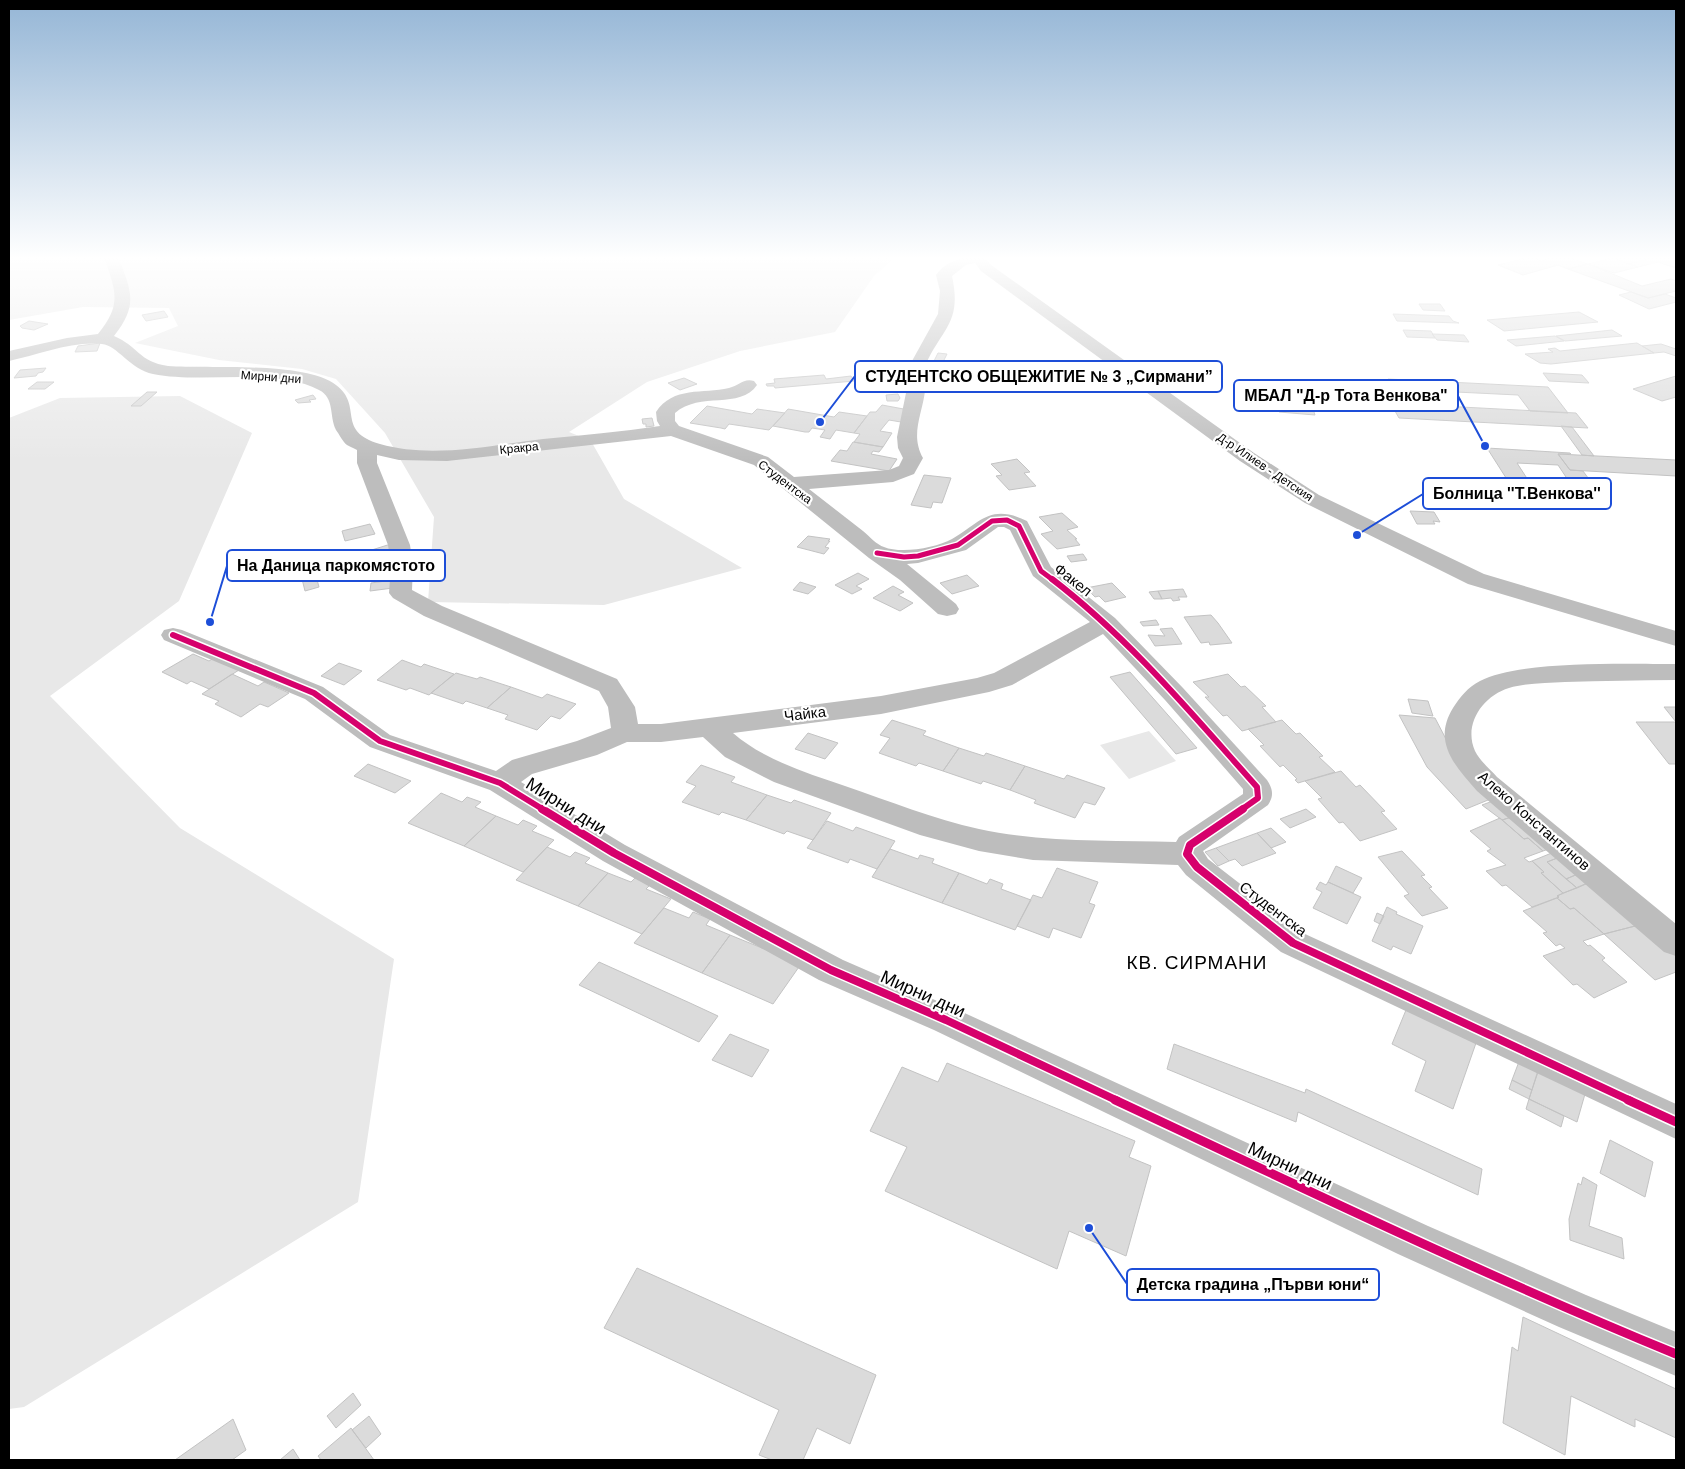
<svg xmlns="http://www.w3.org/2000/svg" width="1685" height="1469" font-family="Helvetica,sans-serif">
<rect width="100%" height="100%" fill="#fff"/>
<path fill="#e8e8e8" d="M9 256H897L874 276 835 332 740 351 647 382 569 432 591 441 624 499 742 568 604 605 428 602 434 517 385 433 336 379 302 369 219 360 135 343 178 326 169 308 83 307 9 320Z
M180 396 252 433 179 601 50 696 180 828 394 959 358 1202 24 1407 9 1409V418L60 398Z
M1149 731 1176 761 1129 779 1100 745Z"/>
<path fill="#dbdbdb" stroke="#c3c3c3" d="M1558 256H1565L1588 264 1568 269 1558 265 1523 275 1498 265 1531 257 1541 261Z
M1606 256H1639L1648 259 1629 264Z
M1639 256H1663L1676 260V268L1658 262 1638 267 1629 264 1648 259Z
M1613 258 1629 264 1638 267 1614 273 1588 264Z
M1588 264 1642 286 1671 279 1676 281V291L1648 298 1568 269Z
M1631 292 1648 298 1665 294 1676 298V302L1649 309 1619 295Z
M1419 304H1440L1445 311 1423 310Z
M164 311 168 317 146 321 142 315Z
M1579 312 1598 322 1504 331 1487 320Z
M1393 314 1449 316 1453 321 1459 323 1397 321Z
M29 321 48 324 34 330 22 328 20 326Z
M1403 330 1431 331 1435 338 1407 337Z
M1612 330 1622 336 1565 341 1556 336Z
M1432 334 1464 335 1469 342 1437 340Z
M1555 336 1564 341 1516 346 1507 340Z
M100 343 97 351 75 352 78 346Z
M1637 343 1654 353 1551 364 1540 363 1525 354 1553 352 1548 349 1555 348 1560 351Z
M1661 344 1676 349V356L1664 352 1654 353 1642 346Z
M938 353 947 354 941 366 932 365Z
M46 368 43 372 38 373 36 376 14 378 20 370Z
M1543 373 1582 375 1589 383 1549 381Z
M824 375 826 379 851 376 854 381 775 388 774 386H767L766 384 775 383 774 379Z
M1676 376V397L1662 401 1633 389Z
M684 378 697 384 680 390 668 383Z
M1388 379 1548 387 1568 413 1530 411 1518 395 1394 389Z
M37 382H54L45 389H28Z
M147 392H157L141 406H131Z
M898 394 900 398 898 401H887L886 395Z
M313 395 316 399 309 400 311 402 298 403 295 400Z
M1401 400 1440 402 1442 406 1576 413 1588 428 1399 418 1391 404H1403Z
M1276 401 1311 403 1315 415 1279 412Z
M882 405 909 410 901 422 889 420 880 431 892 433 883 447 854 442 860 434 854 433 870 412H876Z
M707 406 752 414 757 409 785 413 769 430 729 424 725 429 721 428 690 423Z
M788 409 834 417 839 412 867 416 854 433 836 430 830 439 820 437 825 430 812 428 809 432H805L773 426Z
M652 418 654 426 646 427V424H643L642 419Z
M1561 426 1572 427 1594 456 1582 455Z
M853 442 883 447 879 452 873 451 871 454 897 459 889 471 831 461 840 450 847 451Z
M1487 448 1570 453 1571 454H1558L1570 470 1583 471 1602 497 1578 495 1558 465 1517 463 1530 483 1508 481Z
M1558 454 1676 460V476L1570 470Z
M1017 459 1030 472 1024 473 1036 486 1009 490 996 476 1002 475 991 464Z
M924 475 951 478 942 503 933 502 931 508 911 505Z
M1410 511 1434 512 1440 522 1433 521 1435 524H1417Z
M1062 513 1078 527 1067 530 1077 539H1075L1080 545 1057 549 1041 534 1053 531 1039 517Z
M370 524 375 534 345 541 342 531Z
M808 536 830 539 828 541H830L825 547 829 548 824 554 797 547Z
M394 543 393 559 385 562 381 558 374 560 370 556 350 563 346 558Z
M1083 554 1087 560 1071 562 1067 556Z
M858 573 869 579 856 586 862 589 852 594 835 585Z
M967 575 979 586 952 594 940 583Z
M316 576 319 587 305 591 302 579Z
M393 580V588L370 591 371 583Z
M800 582 816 587 808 594 793 590Z
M1112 583 1126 597 1105 602 1099 596 1095 597 1086 588Z
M893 586 904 592 898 595 913 603 900 611 873 598Z
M1183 589 1187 597H1178L1180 600 1173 601 1171 598 1162 599 1158 591Z
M1158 591 1162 599H1154L1149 592Z
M1211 615 1218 623 1232 643 1210 645 1209 642 1201 643 1184 617Z
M1156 620 1159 625 1143 626 1140 622Z
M1172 628 1182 644 1155 646 1148 635 1165 636 1160 629Z
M193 654 209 661 214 658 239 670 209 689 191 681 187 684 162 672Z
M402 660 421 667 424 664 454 674 429 695 410 688 406 690 377 680Z
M339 663 362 671 344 685 321 676Z
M1130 672 1175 723 1197 748 1176 754 1110 677Z
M456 673 477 679 480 677 511 687 487 708 466 701 463 704 431 693Z
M232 674 258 686 264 682 289 693 268 707 260 704 241 717 215 704 219 701 202 694Z
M1228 674 1241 687 1245 686 1266 706 1262 707 1276 722 1242 731 1227 715 1223 716 1205 697H1209L1193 682Z
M511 687 542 698 547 694 576 704 560 719 551 716 537 730 505 719 508 715 487 708Z
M1408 699 1428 701 1433 716 1412 713Z
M1664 707H1676V722Z
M1399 715 1435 718 1447 741 1493 798 1466 809 1427 767Z
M892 720 926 731 923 735 959 748 943 771 919 763 916 766 879 753 890 738 880 735Z
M1282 720 1296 734 1300 733 1323 756 1319 757 1335 772 1298 783 1295 780 1297 779 1283 765 1280 767 1260 746 1264 745 1248 729Z
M1636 722H1676V764H1669Z
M808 733 838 743 825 759 795 749Z
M959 748 984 756 986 753 1025 766 1010 790 983 781 981 784 943 771Z
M368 764 411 781 395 793 354 776Z
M701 765 735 777 731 782 767 795 746 820 722 812 719 815 682 802 696 786 686 782Z
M1025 766 1064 779 1067 775 1105 788 1095 805 1084 802 1075 818 1034 803 1036 800 1010 790Z
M1341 771 1356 787 1360 785 1385 811 1381 812 1397 829 1360 841 1343 822 1339 823 1318 799 1322 798 1305 781Z
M441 793 462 802 467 797 481 802 475 807 496 816 464 846 408 823Z
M767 795 791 803 794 800 831 813 813 840 787 831 784 834 746 820Z
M1501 798 1521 814 1502 820 1482 805Z
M1306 809 1316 817 1290 828 1280 819Z
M1521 814 1559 845 1543 851 1528 838 1524 839 1502 820Z
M496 816 518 825 523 820 537 826 532 831 554 840 523 872 464 846Z
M1500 818 1524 839 1528 838 1543 851 1524 858 1529 862 1532 861 1544 872 1541 873 1563 893 1557 896 1559 897 1532 907 1506 885 1502 886 1486 871 1506 865 1487 851 1491 849 1470 831Z
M827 821 853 831 856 827 895 841 877 869 850 859 848 863 807 848Z
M1271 828 1286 842 1271 848 1257 833Z
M1257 833 1276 853 1242 866 1235 859 1229 861 1216 848Z
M547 847 570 857 575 852 590 858 585 863 608 873 578 906 516 880Z
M1216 848 1229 861 1218 866 1205 852Z
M890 849 918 859 920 855 934 859 932 863 959 873 942 903 872 877Z
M1559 850 1565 855 1547 862 1577 888 1563 893 1541 873 1544 872 1532 861Z
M1402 851 1425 875 1421 876 1432 887 1429 888 1448 908 1422 916 1404 896 1409 894 1378 857Z
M1565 855 1585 871 1566 879 1547 862Z
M1336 866 1362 878 1353 893 1328 882Z
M1057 868 1098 882 1089 903 1095 905 1081 938 1053 928 1049 938 1017 926 1033 895 1042 898Z
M1585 871 1595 880 1577 888 1566 879Z
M608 873 631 882 636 877 651 884 646 889 671 899 642 934 578 906Z
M959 873 987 884 990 879 1003 884 1001 889 1031 900 1015 930 942 903Z
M1592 881 1639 925 1604 934 1574 908 1570 909 1557 898 1559 897 1557 896Z
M1320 882 1326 885 1328 882 1361 897 1347 924 1313 908 1322 892 1316 889Z
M1557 898 1570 909 1574 908 1604 934 1583 941 1588 946 1590 945 1605 958 1602 960 1627 982 1594 998 1577 984 1573 985 1543 956 1565 948 1560 944 1556 946 1543 933 1547 932 1523 911Z
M1387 907 1397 912 1396 914 1423 926 1411 954 1393 946 1391 950 1372 941Z
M664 908 689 918 693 912 710 919 706 925 730 935 702 973 634 943Z
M1377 913 1384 916 1380 924 1374 921Z
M1639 925 1676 956V972L1655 980 1604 934Z
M730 935 801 964 773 1004 702 973Z
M599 962 690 1003 718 1016 699 1042 579 985Z
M1406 1010 1476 1043 1453 1109 1415 1091 1426 1061 1392 1044Z
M730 1034 769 1050 752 1077 712 1060Z
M1174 1044 1305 1093 1306 1089 1482 1169 1478 1195 1298 1112 1296 1122 1167 1069Z
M1520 1059 1539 1069 1532 1090 1512 1080Z
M947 1063 1135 1141 1129 1157 1151 1166 1126 1256 1069 1231 1057 1269 885 1191 907 1147 870 1131 902 1067 938 1082Z
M1540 1064 1587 1087 1577 1122 1529 1099Z
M1512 1080 1532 1090 1529 1099 1509 1089Z
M1529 1099 1564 1116 1561 1127 1526 1109Z
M1610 1140 1653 1162 1645 1197 1600 1173Z
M1583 1177 1597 1185 1589 1226 1622 1238 1624 1259 1570 1240 1569 1219 1578 1183 1581 1185Z
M637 1268 876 1375 850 1444 817 1428 803 1460H772L759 1455 779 1410 604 1328Z
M1523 1317 1676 1389V1438L1635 1419V1427L1571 1396 1565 1455 1503 1423 1512 1347 1518 1351Z
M353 1393 361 1405 336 1428 327 1416Z
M369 1416 381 1434 366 1448 352 1430Z
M233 1419 246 1450 232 1460H175Z
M351 1428 374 1460H321L318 1456Z
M293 1449 300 1460H280Z"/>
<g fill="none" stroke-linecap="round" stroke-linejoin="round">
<path fill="#bdbdbd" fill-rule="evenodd" d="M104 256H118C131 291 139 304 114 336 138 346 139 362 168 366 208 369 306 361 336 385 364 406 335 431 380 444 432 459 491 445 543 439 582 435 621 432 660 426L657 421 656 412C673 386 703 394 729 388 739 386 743 378 754 381L757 385C740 410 700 391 675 413V421L679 426 768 457 794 477 889 470 899 466 903 458 898 448 897 437 907 388V370L938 314 940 291 936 275C948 259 966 256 984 256L991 265 1254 453 1319 495 1484 574 1676 631V646L1468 584 1305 503 1240 461 981 271 975 263 966 265 952 276C962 323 943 327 926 364 922 373 926 382 925 391 922 415 910 435 923 458L914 474 893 482 809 489C827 503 845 517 863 531 869 536 877 545 884 547 901 554 936 548 952 539 981 522 990 503 1027 521L1051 567 1115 618 1183 688 1267 780C1273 789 1274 796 1268 805L1203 851 1208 859 1305 934 1676 1104V1139L1281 952 1186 875 1178 865 1033 860 979 851 920 835 774 782 725 757 703 737 661 742H627L597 755 532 774 521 782 625 845 843 960 958 1010 1428 1226 1586 1295 1676 1332V1376L1559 1327 1398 1254 934 1030 819 980 603 861 490 790 370 747 305 699 164 640 161 635 164 630 173 628 182 630 323 687 390 735 496 771 512 760 577 741 611 728 608 707 599 691 424 616 393 598 389 593 391 565 388 545 357 463V450C354 448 350 447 347 445 343 442 339 434 336 430 329 416 335 398 319 390 276 367 202 384 153 374 131 370 117 345 102 344 71 341 38 355 9 361V351L67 338 98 334C123 303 115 291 104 256ZM671 436 754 465 869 558 900 580 938 614 947 616 956 614 959 609 956 604 907 564 918 563 966 550 998 527H1004L1010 530 1033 576 1090 622 994 673 977 678 881 696 661 724H638L635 707 617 679 442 606 412 590 413 565 410 545 377 463V455L399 460 447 461ZM1103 634 1165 700 1243 789V794L1179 837 1176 842C1111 840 1044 843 979 829 934 819 889 801 845 786 807 773 764 760 733 733L881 714 989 692 1012 685Z
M1676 664V680C1639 680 1602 681 1565 682 1547 683 1526 683 1509 688 1483 696 1463 724 1475 751 1480 761 1490 769 1497 777L1676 924V956L1664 952 1477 791C1455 766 1432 742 1453 708 1460 697 1468 687 1480 681 1520 660 1628 664 1676 664Z"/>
<defs>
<path id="cycleway-far3" d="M877 553 904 557 918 556 958 545 992 521 1007 520 1019 526 1041 571 1053 580"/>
<path id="cycleway-far2" d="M1052 579C1129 638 1192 714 1257 787L1258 798 1241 810
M173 635 314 693 380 741 500 783 544 810"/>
<path id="cycleway-far1" d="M542 809 614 853 831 970 946 1020 1118 1101
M1243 809 1190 845 1187 854 1197 867 1293 943 1631 1101"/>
<path id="cycleway" d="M1115 1100C1301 1187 1486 1276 1676 1354
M1628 1100 1676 1122"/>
</defs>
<use href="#cycleway-far3" stroke="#fff" stroke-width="8"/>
<use href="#cycleway-far2" stroke="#fff" stroke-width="9"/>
<use href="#cycleway-far1" stroke="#fff" stroke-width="11"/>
<use href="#cycleway" stroke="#fff" stroke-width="12"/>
<use href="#cycleway-far3" stroke="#d6006c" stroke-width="5"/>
<use href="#cycleway-far2" stroke="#d6006c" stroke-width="6"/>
<use href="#cycleway-far1" stroke="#d6006c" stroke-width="8"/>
<use href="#cycleway" stroke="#d6006c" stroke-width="9"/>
</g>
<linearGradient id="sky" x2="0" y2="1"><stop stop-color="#95b6d6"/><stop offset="0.56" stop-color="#fff"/><stop offset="1" stop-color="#fff" stop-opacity="0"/></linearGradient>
<rect width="1685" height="461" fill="url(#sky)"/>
<g text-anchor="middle" stroke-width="4.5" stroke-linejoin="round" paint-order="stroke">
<g font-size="12" fill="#000" stroke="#fff">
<text transform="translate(271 377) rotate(4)" y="4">Мирни дни</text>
<text transform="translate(519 448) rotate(-6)" y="4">Кракра</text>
<text transform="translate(1265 467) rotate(34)" y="4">Д-р Илиев - Детския</text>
<text transform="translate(785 482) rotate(37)" y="4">Студентска</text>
</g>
<g font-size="15" fill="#000" stroke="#fff">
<text transform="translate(1073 580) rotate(38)" y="5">Факел</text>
<text transform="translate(805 714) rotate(-7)" y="5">Чайка</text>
<text transform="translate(1534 821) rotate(41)" y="5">Алеко Константинов</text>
<text transform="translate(1273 909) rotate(37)" y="5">Студентска</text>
</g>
<g font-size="18" fill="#000" stroke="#fff">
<text transform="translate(566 806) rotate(32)" y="6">Мирни дни</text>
<text transform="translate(923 994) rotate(24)" y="6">Мирни дни</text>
<text transform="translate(1290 1166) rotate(25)" y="6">Мирни дни</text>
</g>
<g font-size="19" letter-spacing="1" fill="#000" stroke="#fff">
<text x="1197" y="969">КВ. СИРМАНИ</text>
</g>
</g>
<path fill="none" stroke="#1d4ed8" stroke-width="2" d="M820 422L855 376M1485 446L1458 396M1357 535L1423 494M210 622L227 566M1089 1228L1127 1284"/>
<g fill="#1d4ed8" stroke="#fff" stroke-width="2">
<circle cx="820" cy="422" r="5"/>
<circle cx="1485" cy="446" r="5"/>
<circle cx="1357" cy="535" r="5"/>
<circle cx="210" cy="622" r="5"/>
<circle cx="1089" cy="1228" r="5"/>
</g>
<g fill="#fff" stroke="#1d4ed8" stroke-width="2">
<rect x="855" y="361" width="367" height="31" rx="5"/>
<rect x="1234" y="380" width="224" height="31" rx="5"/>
<rect x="1423" y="478" width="188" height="31" rx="5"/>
<rect x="227" y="550" width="218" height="31" rx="5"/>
<rect x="1127" y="1269" width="252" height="31" rx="5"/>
</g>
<g font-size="16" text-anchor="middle" font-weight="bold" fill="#000">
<text x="1039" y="382">СТУДЕНТСКО ОБЩЕЖИТИЕ № 3 „Сирмани”</text>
<text x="1346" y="401">МБАЛ "Д-р Тота Венкова"</text>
<text x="1517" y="499">Болница ''Т.Венкова''</text>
<text x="336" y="571">На Даница паркомястото</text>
<text x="1253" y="1290">Детска градина „Първи юни“</text>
</g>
<rect width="1685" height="1469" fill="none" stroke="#000000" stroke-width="20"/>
</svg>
